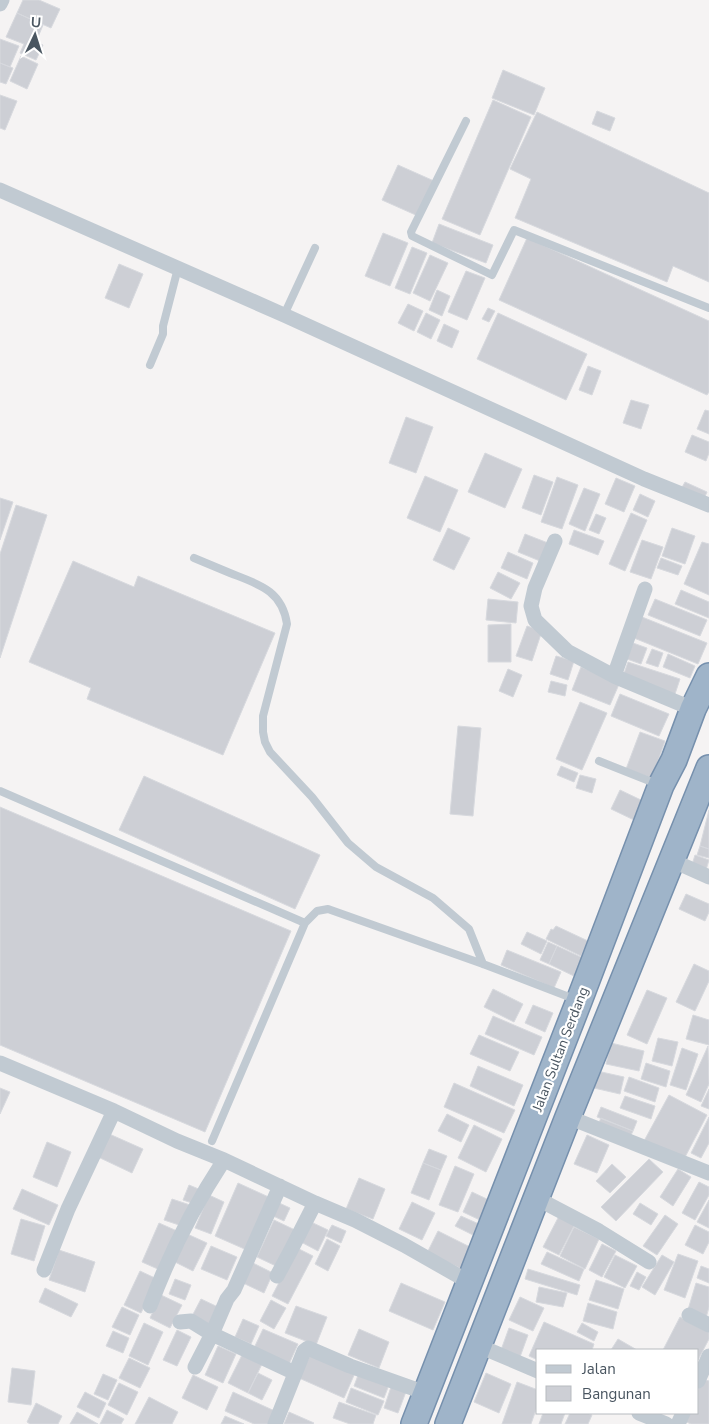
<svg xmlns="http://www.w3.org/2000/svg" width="709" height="1424" font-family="'Nunito Sans',sans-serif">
<rect width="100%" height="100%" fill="#f5f3f3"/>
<path fill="#cdcfd5" stroke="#d7d9de" d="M23 0H39L60 9 51 28 17 13Z
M17 13 43 25 36 42 43 45 36 60 20 53 24 44 6 37Z
M0 39 19 46 10 67 0 63Z
M21 56 38 64 27 89 10 81Z
M0 63 13 68 6 84 0 82Z
M503 70 545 88 534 115 492 98Z
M0 95 17 101 5 130 0 128Z
M493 100 531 117 480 235 442 219Z
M597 111 615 118 610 131 592 124Z
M537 112 709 193V282L673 266 667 282 515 218 531 179 510 169Z
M398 165 434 181 418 216 382 200Z
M439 224 493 245 486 263 432 243Z
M383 233 408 243 390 286 365 276Z
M527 238 709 321V392L707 395 499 300Z
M412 247 427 253 410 294 395 288Z
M430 255 448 263 430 301 413 293Z
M119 264 143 274 129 308 105 298Z
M466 271 485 278 467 320 448 312Z
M437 290 450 296 442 316 429 310Z
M408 304 423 311 414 331 398 323Z
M488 308 495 311 489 322 482 319Z
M426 313 440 320 431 339 417 332Z
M498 313 587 354 566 400 477 359Z
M444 324 459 331 452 348 437 341Z
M588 366 601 371 592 395 579 390Z
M631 400 649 405 641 429 623 423Z
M705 410 709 411V434L697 429Z
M406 417 433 427 416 473 389 463Z
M692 435 709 442V453L706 461 685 452Z
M485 453 522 469 505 508 468 492Z
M534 475 553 482 541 515 522 508Z
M425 476 458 490 440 532 407 518Z
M557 477 578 485 562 529 541 522Z
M616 478 635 486 624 512 605 504Z
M685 482 707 492 703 501 680 491Z
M584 488 600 494 585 531 569 524Z
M640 494 655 501 648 517 633 510Z
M0 498 13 502 0 540Z
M16 505 47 515 0 658V554Z
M631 513 647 520 625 571 609 564Z
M596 514 606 518 599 534 589 530Z
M448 528 470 538 454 570 433 560Z
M672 528 695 536 685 564 662 556Z
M574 530 604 541 598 555 569 544Z
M525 534 548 543 540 561 518 552Z
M642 540 663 547 651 579 630 572Z
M702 542 709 544V595L684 584Z
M508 552 533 563 527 579 501 568Z
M661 558 682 566 678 575 657 568Z
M73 561 134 587 138 576 275 633 223 755 87 699 91 688 29 662Z
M498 572 520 583 511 599 490 588Z
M681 590 709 602V618L675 604Z
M488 599 518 602 516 623 486 620Z
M655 599 707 620 700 636 648 615Z
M642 617 707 643 698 664 634 638Z
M511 624V662H488V625Z
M527 626 542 631 532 661 516 656Z
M633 643 647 648 641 664 627 659Z
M652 649 663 653 658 667 646 663Z
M668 654 695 666 690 678 663 667Z
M556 656 574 661 568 680 550 674Z
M628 662 680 679 674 697 622 679Z
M581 667 620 682 610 705 572 690Z
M508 669 522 675 513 697 499 691Z
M551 681 567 685 565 696 548 692Z
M620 694 669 714 659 736 611 716Z
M580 702 607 713 582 770 556 759Z
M458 726 481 728 473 816 450 814Z
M640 732 665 741 652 778 626 769Z
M561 766 578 773 574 782 557 775Z
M580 775 596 779 592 793 576 788Z
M144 776 320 855 295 909 119 830Z
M620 790 643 801 634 820 611 809Z
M0 807 291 931 205 1132 0 1045Z
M709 810V849L700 846Z
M700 846 709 849V858L697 855Z
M695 855 709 860 706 870 692 865Z
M686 894 709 904V912L705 921 679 909Z
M556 926 588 941 581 956 546 939 551 929 553 930Z
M527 932 547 941 541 954 521 944Z
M548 942 557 946 549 964 540 960Z
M557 946 585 959 576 977 549 964Z
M507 950 561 972 554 988 501 965Z
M694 964 709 971V981L695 1011 676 1002Z
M493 989 523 1004 514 1022 484 1007Z
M647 990 667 998 647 1044 627 1035Z
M533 1005 553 1013 545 1032 525 1023Z
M693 1015 709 1020V1045L686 1039Z
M493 1016 542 1037 534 1055 485 1034Z
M479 1035 519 1052 510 1071 470 1054Z
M658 1038 678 1042 672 1066 652 1061Z
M611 1043 644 1051 639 1071 606 1064Z
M708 1046 709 1084 701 1102 686 1095Z
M682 1048 698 1054 686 1090 670 1085Z
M646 1063 670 1071 666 1087 641 1079Z
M478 1066 523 1085 514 1106 470 1086Z
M597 1071 624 1077 620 1094 594 1088Z
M629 1077 659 1088 655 1102 624 1091Z
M454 1083 515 1110 504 1133 444 1107Z
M0 1088 10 1092 0 1114Z
M709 1089V1109L701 1106Z
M669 1095 707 1115 683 1161 644 1141Z
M625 1096 655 1106 651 1119 620 1108Z
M601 1107 637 1121 633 1131 597 1117Z
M447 1114 469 1125 461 1142 438 1131Z
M709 1117V1143L701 1158 691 1153Z
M601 1118 633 1131 629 1139 597 1127Z
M474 1125 502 1139 486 1172 458 1158Z
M107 1133 143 1149 132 1173 96 1156Z
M587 1135 609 1145 597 1173 574 1164Z
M47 1142 71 1152 57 1187 33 1177Z
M429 1149 447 1156 441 1170 423 1163Z
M649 1159 663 1172 616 1221 601 1207Z
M423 1163 441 1170 429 1200 411 1193Z
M612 1164 626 1177 610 1193 596 1181Z
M455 1166 474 1174 458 1212 439 1205Z
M678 1169 691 1177 673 1206 660 1197Z
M359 1178 385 1189 373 1219 346 1209Z
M699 1182 709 1187V1195L695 1220 682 1213Z
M238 1183 273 1199 249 1251 215 1236Z
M189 1185 201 1190 195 1204 183 1200Z
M22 1189 58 1205 49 1225 13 1209Z
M472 1192 491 1201 482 1221 463 1212Z
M209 1195 224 1202 211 1234 195 1228Z
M172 1199 190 1205 182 1226 164 1220Z
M709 1200V1228L697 1222Z
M277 1202 290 1208 284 1221 271 1215Z
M412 1202 435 1213 422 1240 399 1229Z
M640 1203 658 1214 651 1225 633 1214Z
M665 1215 678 1224 657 1255 643 1246Z
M461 1216 481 1225 475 1236 455 1226Z
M559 1216 575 1224 559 1255 543 1247Z
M21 1219 45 1226 34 1261 11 1254Z
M274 1220 295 1230 278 1267 257 1257Z
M311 1222 328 1230 318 1251 301 1242Z
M159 1223 177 1231 160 1270 142 1262Z
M332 1225 346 1231 341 1243 326 1236Z
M695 1225 709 1232V1242L703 1254 685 1245Z
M574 1227 599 1239 585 1269 560 1256Z
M438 1231 470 1247 460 1268 427 1253Z
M185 1233 207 1243 193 1271 171 1260Z
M327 1239 340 1246 328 1271 315 1264Z
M602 1244 616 1251 602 1277 589 1270Z
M211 1246 237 1257 227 1280 201 1269Z
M297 1248 313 1256 288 1304 272 1296Z
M59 1250 95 1262 85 1292 49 1280Z
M547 1252 584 1269 579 1281 541 1264Z
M678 1254 698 1261 685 1298 664 1290Z
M615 1255 637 1266 625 1288 604 1277Z
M662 1255 674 1262 655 1295 642 1287Z
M253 1263 273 1273 264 1293 243 1283Z
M701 1266 709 1269V1283L697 1278Z
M528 1269 580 1285 577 1295 525 1279Z
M140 1271 157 1279 141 1313 124 1305Z
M637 1272 646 1277 639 1290 630 1286Z
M175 1279 191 1285 185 1300 169 1294Z
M596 1280 624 1289 618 1309 589 1300Z
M401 1283 445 1302 433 1330 389 1311Z
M696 1283 709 1287V1307L706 1318 687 1313Z
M539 1287 567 1293 563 1307 536 1302Z
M45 1288 78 1304 71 1317 39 1302Z
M161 1295 182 1305 170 1328 150 1318Z
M520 1297 544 1308 533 1331 509 1320Z
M201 1299 220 1308 210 1328 191 1318Z
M271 1300 286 1308 274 1329 260 1321Z
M588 1303 617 1312 613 1329 583 1321Z
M296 1306 327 1317 316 1345 285 1333Z
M122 1307 139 1315 130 1335 112 1327Z
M680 1317 709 1332V1339L698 1360V1350H663Z
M243 1319 259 1326 251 1344 235 1337Z
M544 1322 594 1344 592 1350H538V1360L529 1356Z
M144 1323 163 1332 148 1365 129 1356Z
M582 1323 598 1332 594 1341 577 1332Z
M509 1328 528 1335 520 1357 501 1350Z
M263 1329 298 1344 289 1364 254 1348Z
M359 1329 389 1342 379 1368 348 1355Z
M177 1330 191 1337 177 1366 163 1360Z
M113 1331 129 1338 123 1353 106 1346Z
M618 1339 637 1350H611Z
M218 1346 236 1354 223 1383 205 1375Z
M311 1353 355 1373 344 1398 299 1378Z
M242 1355 262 1364 248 1393 228 1383Z
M129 1358 150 1368 140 1388 119 1378Z
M12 1368 35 1371 31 1405 8 1402Z
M360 1370 390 1382 384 1398 354 1386Z
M258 1373 272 1380 262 1400 248 1393Z
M486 1373 511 1384 499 1413 474 1402Z
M103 1374 117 1380 108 1400 94 1394Z
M193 1375 218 1387 207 1410 182 1398Z
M703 1379 709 1381V1424H691L684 1421 688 1413H698V1390Z
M517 1382 538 1390V1404L531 1424H502Z
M119 1383 138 1392 127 1415 108 1405Z
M392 1384 407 1389 398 1413 384 1408Z
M351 1388 384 1401 378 1415 346 1402Z
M85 1392 106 1403 99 1418 77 1407Z
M233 1392 277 1412 271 1424H254L225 1411Z
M149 1397 178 1412 172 1424H135Z
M339 1402 376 1415 373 1424H350L333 1418Z
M36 1403 62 1416 58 1424H30L27 1422Z
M107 1410 124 1419 121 1424H100Z
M77 1412 98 1424H70Z
M289 1412 314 1423 313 1424H284Z
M543 1413H565L561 1424H539Z
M570 1413H587L592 1415 588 1424H565Z
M225 1416 244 1424H221Z"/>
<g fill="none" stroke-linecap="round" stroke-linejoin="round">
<defs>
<path id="trunk" d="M414 1424 579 1001 661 785 674 760 693 709 709 676
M448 1424 568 1117 709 768"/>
</defs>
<use href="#trunk" stroke="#7690ad" stroke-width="28"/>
<path stroke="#c1cad2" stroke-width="8" d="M466 121 411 232 412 236 492 275 514 230 709 308
M284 315 315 248
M150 365 163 334V326L178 268
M194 558C206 563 218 568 230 573 258 584 282 590 287 624L263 716V732L265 742 270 752 312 797 348 843 376 867 433 898 469 929 483 964
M599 761 657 784
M0 791 305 923
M212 1141 305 923 317 911 328 909 483 964 577 1000"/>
<path stroke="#c1cad2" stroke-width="15" d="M0 4 2 0
M0 190 284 315 644 479 709 505
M555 541 535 588 531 606 535 620 567 651 614 676 693 709
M614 676 645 589
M671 860 709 877
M0 1063 114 1111 177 1141 224 1160 315 1203 355 1220 404 1245 469 1282
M568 1117 709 1173
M536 1198 599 1231 649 1262
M44 1270 68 1209 114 1111
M277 1276 291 1250 315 1203
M150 1306C169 1255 194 1206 224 1160
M689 1315 709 1325
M180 1322 191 1321 212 1334 295 1373
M479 1346 538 1371
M195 1367 212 1334 227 1299 234 1290 280 1186
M698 1381 709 1356
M639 1413 666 1424
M275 1424 304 1351 308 1348 350 1366 426 1393
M678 1424 683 1413"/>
<use href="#trunk" stroke="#9fb4c9" stroke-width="25"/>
</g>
<g text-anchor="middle" stroke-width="4.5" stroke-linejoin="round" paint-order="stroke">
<g font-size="14" fill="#4a5661" stroke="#fff">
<text transform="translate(560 1049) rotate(-69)" y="5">Jalan Sultan Serdang</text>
</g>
</g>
<rect x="536" y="1349" width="162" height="65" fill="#ffffff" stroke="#b7bbc0"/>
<rect x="546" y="1365" width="25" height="8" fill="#c1cad2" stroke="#b7bbc0"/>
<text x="582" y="1374" font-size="15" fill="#4a5661">Jalan</text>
<rect x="546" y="1386" width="25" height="15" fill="#cdcfd5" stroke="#b7bbc0"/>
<text x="582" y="1399" font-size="15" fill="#4a5661">Bangunan</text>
<g transform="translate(35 35) rotate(4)" stroke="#ffffff" stroke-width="4" paint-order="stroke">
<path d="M0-4L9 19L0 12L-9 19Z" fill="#4a5661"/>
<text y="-8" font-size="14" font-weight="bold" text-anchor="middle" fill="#4a5661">U</text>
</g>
</svg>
